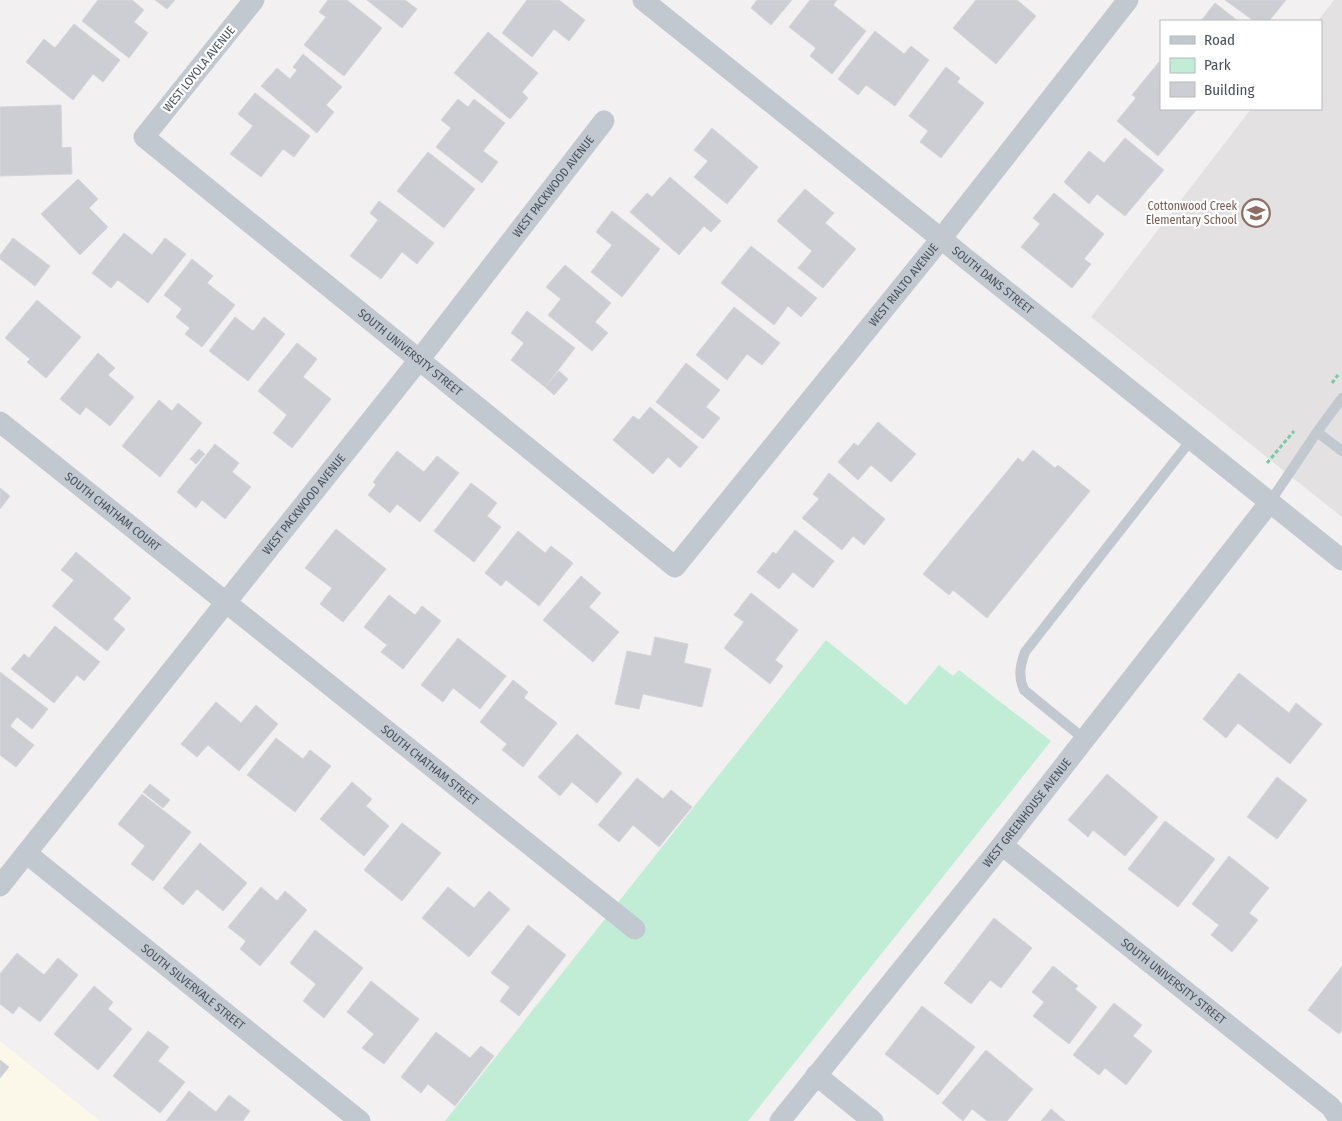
<svg xmlns="http://www.w3.org/2000/svg" width="1342" height="1121" font-family="'Fira Sans Condensed',sans-serif">
<rect width="100%" height="100%" fill="#f2f0f0"/>
<path fill="#fbf8ea" d="M0 1041 100 1121H0Z"/>
<path fill="#e3e1e1" d="M1334 0H1342V517L1091 317 1251 109H1321V21H1318Z"/>
<path fill="#c1ecd6" d="M826 640 906 705 939 665 953 676 959 670 1051 741 748 1121H445Z"/>
<path fill="#cdced4" stroke="#d4d5da" d="M98 0H132L144 10 134 22 148 33 129 58 82 21Z
M155 0H175L167 9Z
M328 0H347L382 28 344 76 304 45 326 17 319 12Z
M367 0H405L417 9 402 28Z
M527 0H559L585 20 569 41 554 29 532 57 502 33Z
M757 0H792L771 25 751 8Z
M810 0H837L833 5 866 31 832 74 810 56 816 48 789 27Z
M976 0H1017L1036 16 996 64 953 28Z
M1225 0H1286L1269 21H1254Z
M1215 3 1238 21H1201Z
M74 24 120 60 103 82 93 74 73 100 26 62 44 39 55 48Z
M875 31 904 54 911 46 929 60 895 106 866 85 858 95 838 79Z
M488 32 538 73 522 92 528 98 510 119 454 73Z
M303 54 342 87 326 105 334 112 317 133 261 86 277 68 290 79 297 70 293 67Z
M1159 62 1161 109H1197L1158 156 1117 121 1136 98 1132 95Z
M946 67 960 78 957 82 984 103 941 158 920 142 928 131 909 116Z
M255 93 310 136 294 157 283 149 261 177 230 154 253 126 238 114Z
M458 99 468 107 474 99 505 123 483 151 498 162 482 183 436 147 451 128 441 120Z
M61 105 62 148 71 147 72 174 0 176V107Z
M712 128 758 167 727 204 694 177 708 161 694 150Z
M1125 138 1164 170 1125 216 1097 194 1089 204 1064 182 1089 151 1104 163Z
M428 152 475 189 444 228 397 191Z
M670 177 721 221 711 232 704 226 679 255 630 212 647 193 652 197Z
M78 179 98 199 89 208 108 227 80 255 41 214Z
M805 189 834 213 825 223 856 249 823 288 798 268 812 251 777 221Z
M1054 193 1104 234 1084 259 1091 264 1072 288 1021 247 1040 224 1033 218Z
M379 201 434 243 417 264 402 252 381 279 350 256 378 220 370 213Z
M612 211 660 249 622 297 591 272 612 245 596 232Z
M124 233 152 255 165 238 186 254 148 303 118 280 111 288 92 273Z
M13 238 50 266 35 286 0 259V255Z
M751 246 817 298 801 317 788 306 774 325 721 283Z
M192 259 213 276 207 283 235 305 202 347 185 334 190 328 176 317 182 309 164 295Z
M565 265 611 303 595 322 608 333 592 351 548 315 561 299 546 287Z
M37 300 81 337 46 378 27 362 30 359 5 338Z
M734 307 780 343 762 365 747 354 727 380 696 355Z
M527 311 575 348 545 387 511 360 524 343 511 333Z
M235 317 253 331 264 317 285 334 248 381 209 351Z
M297 343 317 359 303 377 331 399 292 448 273 433 287 415 258 391Z
M98 353 115 368 108 375 134 397 110 426 86 407 80 415 60 399Z
M686 363 720 390 706 407 720 418 703 439 656 402Z
M559 371 568 379 554 395 545 387Z
M159 400 172 411 178 403 202 423 160 477 122 446Z
M650 407 698 447 680 468 668 457 653 474 613 440 633 416 639 420Z
M878 422 916 454 891 482 871 465 858 480 838 462 854 443 858 446Z
M215 444 239 463 232 472 251 487 225 519 202 500 196 508 177 492Z
M199 449 205 454 196 464 190 459Z
M1033 450 1055 468 1058 465 1090 491 987 618 953 590 949 595 923 574 1018 458 1023 462Z
M397 451 424 472 437 456 459 473 420 522 397 504 390 513 368 495 376 485 373 482Z
M829 473 885 519 864 545 853 536 842 550 802 518 819 499 813 494Z
M471 483 497 503 487 516 501 527 474 562 434 531Z
M0 488 10 496 0 509Z
M336 529 386 569 343 622 320 604 332 588 305 568Z
M795 530 834 561 813 588 793 572 779 589 757 572 773 552 776 554Z
M518 531 545 553 551 546 573 563 539 606 506 580 501 586 485 573Z
M76 552 131 598 113 619 125 629 107 651 52 606 74 580 61 570Z
M581 576 601 593 589 607 619 632 593 662 543 620Z
M751 593 798 630 775 660 783 666 770 684 724 648 744 622 734 615Z
M389 595 415 615 422 606 441 621 403 669 381 652 387 645 364 627Z
M55 626 100 662 84 681 77 675 54 703 11 669 24 654 29 658Z
M655 637 688 644 684 663 711 669 702 707 643 694 639 709 615 704 627 651 651 656Z
M458 638 506 676 480 709 453 688 443 702 421 685Z
M0 672 48 709 32 729 17 717 10 726 34 745 16 767 0 755Z
M1239 673 1289 713 1296 703 1322 724 1290 764 1238 723 1226 738 1203 719Z
M513 680 528 692 524 698 557 723 523 767 502 750 507 744 480 722Z
M216 702 241 723 256 705 278 724 239 771 208 745 197 757 181 744Z
M577 734 622 773 597 803 572 782 560 796 538 777Z
M276 738 303 759 310 750 331 766 295 812 247 775Z
M1107 774 1158 817 1125 856 1093 830 1088 837 1068 820Z
M1277 777 1307 800 1277 839 1247 817Z
M637 778 663 799 671 790 692 807 659 847 633 825 619 842 598 825Z
M352 782 372 799 366 806 389 826 364 856 320 819Z
M150 784 170 800 163 808 143 792Z
M142 794 191 832 153 881 131 864 145 846 118 824Z
M1165 821 1215 859 1178 907 1128 869Z
M402 823 441 853 402 901 364 870Z
M200 843 247 883 223 911 197 889 183 905 163 888Z
M1229 856 1269 888 1249 913 1258 920 1232 952 1211 935 1219 925 1192 904Z
M261 887 277 901 285 891 307 910 260 966 240 949 246 941 228 927Z
M448 887 474 908 489 891 510 909 469 957 422 918Z
M994 918 1032 948 1001 988 990 980 971 1004 944 983Z
M528 925 566 955 519 1016 500 1001 510 987 491 973Z
M315 930 363 968 324 1018 303 1001 316 984 290 963Z
M17 953 44 975 58 958 78 975 40 1022 19 1006 13 1014 0 1004V974Z
M1053 966 1078 986 1075 989 1097 1007 1069 1044 1033 1016 1044 1002 1032 992Z
M1342 966V1030L1339 1034 1308 1010Z
M371 981 419 1019 384 1064 362 1048 374 1034 347 1012Z
M94 986 113 1002 108 1009 132 1029 98 1070 54 1034Z
M1114 1003 1142 1025 1133 1036 1152 1051 1126 1085 1105 1068 1099 1075 1073 1055Z
M922 1006 975 1047 938 1095 885 1054Z
M148 1031 169 1047 158 1061 185 1082 160 1113 113 1076Z
M436 1032 470 1058 481 1046 494 1056 455 1106 428 1084 421 1093 401 1077Z
M986 1050 1033 1089 1007 1121H987L972 1109 963 1121 942 1103Z
M0 1060 9 1067 0 1078Z
M189 1091 216 1112 229 1095 250 1111 243 1121H166Z
M1051 1109 1065 1121H1041Z"/>
<g fill="none" stroke-linecap="round" stroke-linejoin="round">
<path stroke="#7bc8a9" stroke-width="3" stroke-dasharray="4 2.5" stroke-linecap="butt" d="M1332 383 1338 375
M1267 463 1294 431"/>
<path stroke="#c1c8d0" stroke-width="10" d="M1317 432 1342 398
M1270 502 1317 432 1342 451
M1083 738 1024 690C1018 676 1020 666 1025 652L1191 440"/>
<g stroke="#c1c8d0" stroke-width="21">
<path id="s1" d="M254 0 144 137 675 567 940 240 1128 0"/>
<path id="s2" d="M643 0 1342 560"/>
<path id="s3" d="M0 422 635 929"/>
<path id="s4" d="M1002 845 1331 1107 1340 1121"/>
<path id="s5" d="M26 853 360 1121"/>
<path id="s6" d="M0 886 419 360 604 121"/>
<path d="M816 1075 873 1121"/>
<path id="s7" d="M780 1121 1002 845 1270 502"/>
</g>
</g>
<defs>
<symbol id="school-ring" viewBox="-11 -11 22 22"><circle r="9.5" fill="#fff" stroke="#8d6e63" stroke-width="1.5"/><path d="M0-5L7-2L0 1L-7-2ZM-4 1L0 2.5L4 1V4Q0 6-4 4Z" fill="#8d6e63"/></symbol>
</defs>
<g fill-rule="evenodd">
<use href="#school-ring" x="1240" y="197" width="32" height="32"/>
</g>
<g text-anchor="middle" stroke-width="4.5" stroke-linejoin="round" paint-order="stroke">
<g font-size="12" fill="#49515c" stroke="#fff">
<text transform="translate(199 69) rotate(-51)" y="4">WEST LOYOLA AVENUE</text>
<text dy="4" stroke="none"><textPath href="#s6" startOffset="892">WEST PACKWOOD AVENUE</textPath></text>
<text dy="4" stroke="none"><textPath href="#s2" startOffset="448">SOUTH DANS STREET</textPath></text>
<text dy="4" stroke="none"><textPath href="#s1" startOffset="1222">WEST RIALTO AVENUE</textPath></text>
<text dy="4" stroke="none"><textPath href="#s1" startOffset="518">SOUTH UNIVERSITY STREET</textPath></text>
<text dy="4" stroke="none"><textPath href="#s6" startOffset="488">WEST PACKWOOD AVENUE</textPath></text>
<text dy="4" stroke="none"><textPath href="#s3" startOffset="144">SOUTH CHATHAM COURT</textPath></text>
<text dy="4" stroke="none"><textPath href="#s3" startOffset="550">SOUTH CHATHAM STREET</textPath></text>
<text dy="4" stroke="none"><textPath href="#s7" startOffset="395">WEST GREENHOUSE AVENUE</textPath></text>
<text dy="4" stroke="none"><textPath href="#s4" startOffset="219">SOUTH UNIVERSITY STREET</textPath></text>
<text dy="4" stroke="none"><textPath href="#s5" startOffset="214">SOUTH SILVERVALE STREET</textPath></text>
</g>
<g font-size="12" fill="#785e54" stroke="#fff" text-anchor="end">
<text x="1237" y="210">Cottonwood Creek<tspan x="1237" dy="14">Elementary School</tspan></text>
</g>
</g>
<rect x="1160" y="20" width="162" height="90" fill="#ffffff" stroke="#b6b9be"/>
<rect x="1170" y="36" width="25" height="8" fill="#c1c8d0" stroke="#b6b9be"/>
<text x="1204" y="45" font-size="15" fill="#49515c">Road</text>
<rect x="1170" y="58" width="25" height="15" fill="#c1ecd6" stroke="#b6b9be"/>
<text x="1204" y="70" font-size="15" fill="#49515c">Park</text>
<rect x="1170" y="82" width="25" height="15" fill="#cdced4" stroke="#b6b9be"/>
<text x="1204" y="95" font-size="15" fill="#49515c">Building</text>
</svg>
